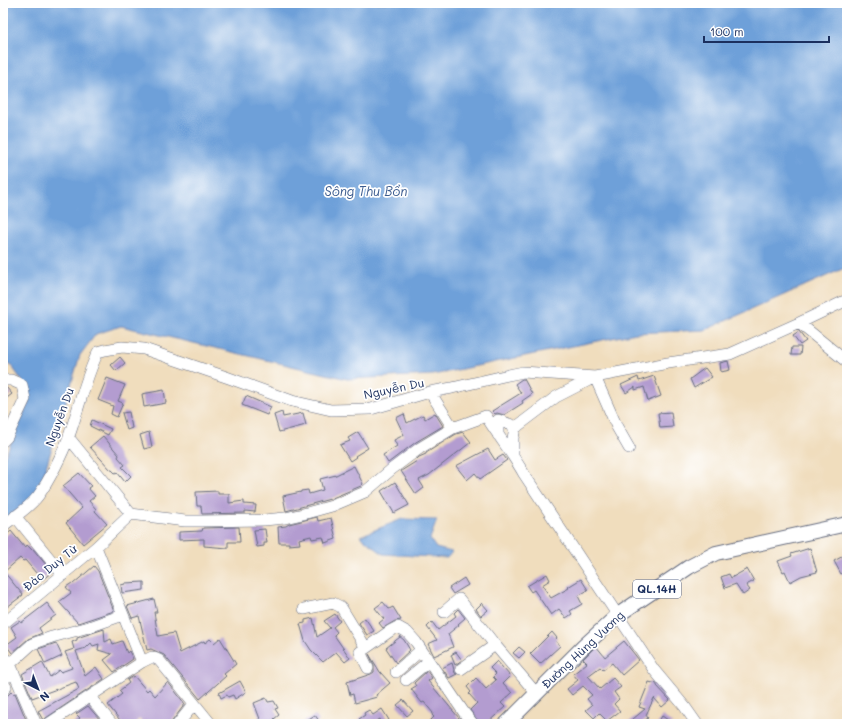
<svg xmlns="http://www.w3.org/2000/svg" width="850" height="727" font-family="Mali,sans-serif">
<rect width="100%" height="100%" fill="#fff"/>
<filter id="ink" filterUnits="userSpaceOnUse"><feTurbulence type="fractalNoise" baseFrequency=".025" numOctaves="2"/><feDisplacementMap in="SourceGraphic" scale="8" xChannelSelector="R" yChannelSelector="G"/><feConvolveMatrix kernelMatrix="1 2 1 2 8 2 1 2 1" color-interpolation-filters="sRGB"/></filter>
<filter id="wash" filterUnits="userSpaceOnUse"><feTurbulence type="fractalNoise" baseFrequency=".012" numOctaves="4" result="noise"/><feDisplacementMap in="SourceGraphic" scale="16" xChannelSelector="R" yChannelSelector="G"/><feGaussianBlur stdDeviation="0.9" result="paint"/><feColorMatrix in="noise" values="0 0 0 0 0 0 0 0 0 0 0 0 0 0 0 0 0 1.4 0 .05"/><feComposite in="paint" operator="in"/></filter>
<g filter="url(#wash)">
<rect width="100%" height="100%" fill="#f0ddbd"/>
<path fill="#6ea0d9" stroke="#44689c" d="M3 3H847V267L705 330 636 333 433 375 347 379 121 326 96 334 80 355 41 484 34 497 3 522V461L29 401 25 385 11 365 3 364Z
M402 519 437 520 430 539 436 548 452 552 447 558 383 554 360 536Z"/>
<g id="blocks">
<path fill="#b39cd0" d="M799 332 806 341 800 345 793 336Z
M792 347H801L800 355H791Z
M120 357 125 363 116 371 111 365Z
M728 361 730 370 721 372 720 363Z
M705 368 712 377 694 388 690 379Z
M654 376 661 396 648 401 644 387 635 390V387L626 393 621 385 638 377 639 381Z
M107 378 125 385 118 401 123 403 117 417 111 414 113 406 98 400Z
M522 379H524L532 394 522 401 523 403 504 415 497 413 495 414 492 411 521 393 515 384Z
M3 387H6L12 394 3 401Z
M164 390 166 403 144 407 142 394Z
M246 396 271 407 267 415 242 405Z
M129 412 132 428 127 430 122 413Z
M282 412 283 417 303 413 306 425 279 432 274 415Z
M671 412 673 427 660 428 658 413Z
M435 413 443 426 416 442 388 463 383 455 397 446 394 440 404 435 396 418 404 414 407 423 423 415 425 419Z
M92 420 111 429 108 435 90 426Z
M149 432 152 447 144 449 140 435Z
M358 432 368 448 355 456 356 457 350 461 340 445 350 441 348 438Z
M463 432 471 442 429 475 419 480 424 488 416 494 401 471 417 461 416 460 419 457 426 454V453L456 434Z
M103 436 119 455 118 457 125 465 122 467 131 476 125 482 117 472 115 473 112 470H111L90 447Z
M488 449 495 460 503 455 507 460 480 479 475 473 467 480 456 466Z
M354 466 363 484 361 486 330 499 286 511 283 496 301 492V491L308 490 309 494 323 490 320 479 336 475Z
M79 473 91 486 88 488 95 496 89 501 96 509 95 511 107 524 83 544 66 523 82 508 63 486Z
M395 482 409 505 394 513 381 491Z
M218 491V494H229V503L244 501V504L256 505 255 512 245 511V513L202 514 201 506H197L196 492Z
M317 517 318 521 331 518 336 539 325 543 323 537 312 539 311 536 299 539 300 544 289 545V543H279L278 527 286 526 289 524Z
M239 527 240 542H228V548L204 546V539L179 540V532L202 531 203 528Z
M265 529 267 543H264V546L257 547 254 530Z
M11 531 25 548 27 545 32 550 33 549 52 572 42 580 25 560 23 561 20 558 4 572 23 595 3 610V538Z
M810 548 817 572 801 576 790 582 785 571 783 572 778 561 792 556 791 554Z
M847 554V571L841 574 834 561Z
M94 566 98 571 114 611 78 623 59 602 71 593 66 587 72 583 73 584Z
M747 569 754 581 746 585 750 590 743 595 736 584 725 588 721 577 729 574 731 578Z
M547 574 550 580 542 585 551 598 569 588 568 587 581 579 588 590 578 596 582 604 570 611 572 614 566 618 559 609 551 615 534 590 531 592 527 586Z
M464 578 468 585 453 594 449 588Z
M144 582V590L122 593 121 585 125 584V583Z
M154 599 157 612H154L158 636 174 633 180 653 204 641 205 643 210 639 214 643 220 638 236 664 224 674 226 676 200 699 164 655 151 649 147 650 139 616 132 618 127 606Z
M383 602 389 609 393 607 401 620 395 621 383 628 379 623 384 619 375 608Z
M47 603 56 615 39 628 42 633 28 639 12 653 6 645 17 637 11 627 20 621 21 623Z
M482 603 488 610 481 616 476 609Z
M458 609 465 618 458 624 459 625 448 634 453 647 434 656 428 644 437 640 427 627 432 622 438 630 456 616 454 613Z
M335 614 340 621 333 627 337 632 334 635 350 658 345 662 336 652 323 662 311 650 305 641 300 624 305 623V620L313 618 317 637 330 628 324 621Z
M365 618 374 631 367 635 359 623Z
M104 629 105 642 111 639 113 644 122 641 127 653 129 651 133 659 114 672 104 660 112 654 98 650 99 644 93 646 91 643 86 648 76 651 85 676 96 667 104 679 43 720 38 711 79 689 76 682 32 698 22 674 42 662 50 677 59 670 61 672 72 668 65 652 74 649 72 642 77 640V638Z
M552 632 557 638 555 640 560 646 540 664 530 654Z
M399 636 404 640 410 650 396 663 386 648 400 637Z
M624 641 639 660 622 675 612 663 603 670 600 667 588 676 600 689 613 678 621 687 614 692 619 699 614 704 620 711 607 721 599 713 594 718 586 710 592 705 587 699 592 695 583 686 572 695 567 689 578 680 573 674 587 663 583 659 596 646 605 657Z
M56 643 62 656 45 664 38 649Z
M519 647 525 652 519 658 513 653Z
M456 652 462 660 455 665 451 655Z
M369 654 380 672 390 683 376 695 377 697 355 703 353 694 350 695 347 682 371 674 374 672V665Z
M497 661 510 676 503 683 512 693 501 703 505 707 486 724H480L470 710 477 703 469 694 471 692 467 687 476 678 486 689 496 680 493 677 496 674 490 668Z
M452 663 455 673 457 674 449 678 442 668Z
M427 671 432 678 428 681 464 724H427L434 717 432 715 433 713 424 702 422 703 411 689 416 686 414 683Z
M134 676 147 691 149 689 155 696 168 682 185 704 173 720 171 724H145L139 719 134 724H123L108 705 122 694 119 691 129 683 127 680Z
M240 681 246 692 235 699 233 695 228 697 227 695 221 698 219 693Z
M649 682 657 684V686L670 700 662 707 654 698 646 715 648 718 640 724H627L645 709 639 707Z
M11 692 13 694 15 693 27 722 24 724H4L3 722V697L8 695Z
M266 698 268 702 274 701 278 708 275 709 279 715 274 719 277 724H250L260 719 254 703Z
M403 700 413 711 407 716 397 705Z
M88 706 101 721 97 724H73L80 718 76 714Z
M382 709 389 720 384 724 380 719 372 724H363L359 719 365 715 364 713 369 710 373 715Z
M315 715 319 721 315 724H301Z
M662 716 674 724H657Z"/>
</g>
</g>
<g filter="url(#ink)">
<use href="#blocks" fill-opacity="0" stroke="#666c7f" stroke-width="1"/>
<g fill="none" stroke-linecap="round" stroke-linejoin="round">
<defs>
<path id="minor" d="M799 323 847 362
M3 380H11L22 385 25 399 7 437 3 441
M430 392 452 388 504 376 523 372 595 377 617 427 629 448
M498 435V420L517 427
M69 438 131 514 185 521H202L264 520 285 518 303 514 332 506 365 492 392 469 420 448 453 428
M513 455V438L515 428 556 397 595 377 668 363 730 354 799 323 847 300
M15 516 63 575
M3 526C15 516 29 508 38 496 49 481 63 453 69 436 79 408 85 379 98 352L105 350 122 347 144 349 229 378 292 401 331 410 371 409 430 392 453 428 486 416C498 436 513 454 524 474L654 670 685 707 697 724
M96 547 142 662
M304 609 333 603 341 607 366 648 390 631 398 627 407 632 416 642 465 714 473 724
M444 612 459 599 495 645
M3 624 96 547 131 514
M366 648 360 652 368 668
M3 656 10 664 36 724
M10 664 32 644 52 637 89 627 123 615
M461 669 495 645 536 693
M396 672 421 650
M3 680 6 677 14 674
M406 680 429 661
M3 682 6 687 3 690
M90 697 112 724
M48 724 142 662 152 657 159 660 211 724
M178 724 194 704"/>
<path id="major" d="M506 724 583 647 618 615 689 567 716 553 847 524"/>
</defs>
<use href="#minor" stroke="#666c7f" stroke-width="12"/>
<use href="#major" stroke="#666c7f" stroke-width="16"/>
<use href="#minor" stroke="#fff" stroke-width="11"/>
<use href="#major" stroke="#fff" stroke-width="14"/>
</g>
</g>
<g text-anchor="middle" stroke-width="3.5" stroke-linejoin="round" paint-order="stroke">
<rect fill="#fff" stroke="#5f6d8e" stroke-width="1" x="633" y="580" width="48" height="18" rx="3"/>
<g font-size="11" font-weight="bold" fill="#1b2f5e">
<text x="657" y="593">QL.14H</text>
</g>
<g font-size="12" fill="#1b2f5e" stroke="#fff">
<text transform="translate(394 389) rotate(-12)" y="4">Nguyễn Du</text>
<text transform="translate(60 417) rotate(-70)" y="4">Nguyễn Du</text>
<text transform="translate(50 568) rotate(-39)" y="4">Đào Duy Từ</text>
<text transform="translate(583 650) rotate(-43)" y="4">Đường Hùng Vương</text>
</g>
<g font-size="13" font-style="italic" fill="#3c5c8f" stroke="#fff">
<text x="366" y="196">Sông Thu Bồn</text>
</g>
</g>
<rect width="850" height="727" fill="none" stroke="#fff" stroke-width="16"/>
<g transform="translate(38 689) rotate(138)" stroke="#ffffff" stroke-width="3" paint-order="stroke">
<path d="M0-3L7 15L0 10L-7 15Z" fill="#1b2f5e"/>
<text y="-6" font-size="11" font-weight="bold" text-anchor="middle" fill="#1b2f5e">N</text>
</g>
<path d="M704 36v6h125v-6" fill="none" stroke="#1b2f5e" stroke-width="2"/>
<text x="710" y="36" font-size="12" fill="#1b2f5e" stroke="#ffffff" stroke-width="3" paint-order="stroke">100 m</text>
</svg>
